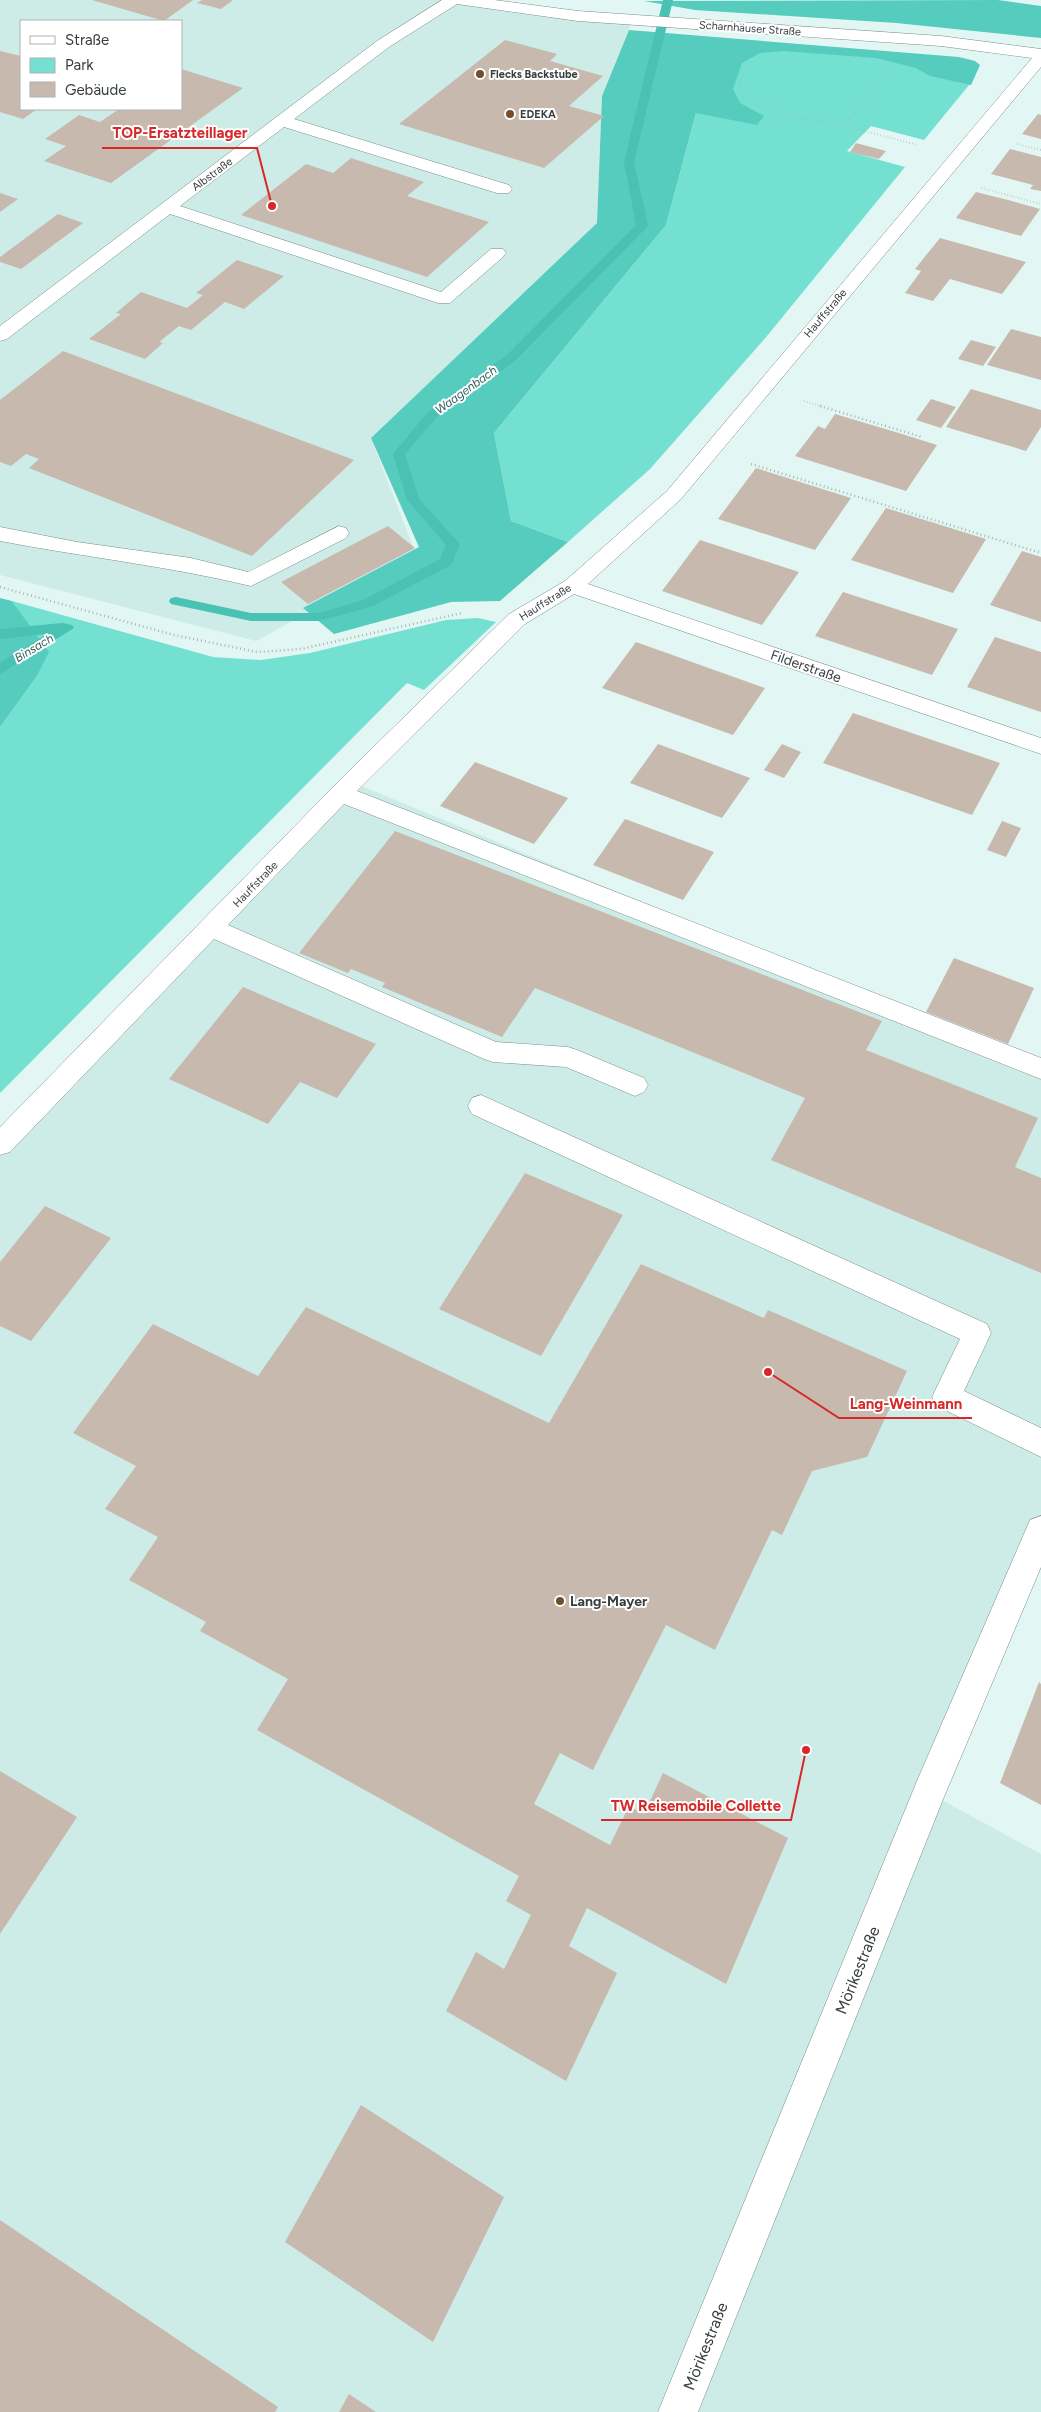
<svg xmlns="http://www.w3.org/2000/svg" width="1041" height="2412" font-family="Figtree,sans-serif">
<rect width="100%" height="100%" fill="#e2f7f3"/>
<path fill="#ceece7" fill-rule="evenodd" d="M0 0H460L633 20 602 96 597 223 371 438 416 554 256 641 0 575ZM21 21H181V109H21Z
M352 782 1041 1067V1530L929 1793 1041 1854V2412H0V1144Z"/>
<path fill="#73e0d2" d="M716 39 977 67 969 85 924 140 871 126 847 151 905 167 767 336 650 469 568 542 511 521 494 433 666 225Z
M12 601 213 657 261 660 310 653 446 620 478 618 496 622 424 690 407 683 0 1093V727L37 676 48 652Z"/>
<path fill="#56ccbe" d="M998 0 1041 6V38L896 23 695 10 644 1Z
M629 30 959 57 975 61 980 65 971 85 930 76 916 68 876 58 783 51 760 53 742 63 733 89 740 103 764 116 757 125 696 113 666 225 494 433 511 521 568 542 500 601 451 602 334 634 303 608 419 547 371 438 597 223 602 96Z
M0 598 12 601 49 652 37 676 0 727Z"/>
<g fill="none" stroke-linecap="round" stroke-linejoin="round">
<path fill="#49c1b3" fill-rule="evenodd" d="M663 0H673L634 162 648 226 515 361 436 418 405 454 419 499 460 544 451 565 373 606 319 621H251L171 604 169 601 171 598 176 597 251 613H319L363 600 440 559 446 545 407 500 393 454 428 412 507 355 636 225 624 162Z
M62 623 72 625 74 628 0 674V663L47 634 0 639V629Z"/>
</g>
<path fill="#c7b9ad" d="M92 0H193L164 21Z
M202 0H233L221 9 197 3Z
M505 40 557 54 550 61 603 76 569 106 604 116 544 168 399 124Z
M0 51 21 56V109H37L23 119 0 112Z
M181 69 243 88 111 183 44 161 66 146 45 139 79 115 100 122 119 109H181Z
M1038 114 1041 115V139L1022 134Z
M856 143 886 151 879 159 850 152Z
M1010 149 1041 157V191L1030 189 1033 185 991 174Z
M351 158 424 182 407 196 489 222 427 277 241 215 306 164 333 173Z
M976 192 1008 200 1040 209 1021 236 956 218Z
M0 193 18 199 0 212Z
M58 214 83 223 21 269 0 262V257Z
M940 238 1026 262 1002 294 950 279 933 301 905 293 921 271 915 269Z
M237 260 284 276 244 309 225 302 191 330 179 326 159 342 163 343 145 359 89 339 121 314 116 313 141 292 187 308 203 295 196 293Z
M1011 329 1041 337V380L987 365Z
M971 340 996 347 983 366 958 359Z
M63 351 354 460 252 556 29 468 39 459 26 454 11 466 0 462V400Z
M971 389 1041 410V427L1026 451 946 427Z
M931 399 956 407 941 428 916 420Z
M835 414 902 434 937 445 906 491 795 456 818 426 825 429Z
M756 468 851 498 815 550 718 519Z
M886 508 986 539 953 593 851 560Z
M388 526 415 548 308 604 281 582Z
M700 540 799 572 762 625 662 591Z
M1022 551 1041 557V622L990 605Z
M843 592 958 629 932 675 815 636Z
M995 637 1041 652V712L967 687Z
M636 642 765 688 733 735 602 688Z
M853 713 1000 763 972 815 823 763Z
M658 744 750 778 722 818 630 783Z
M782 744 801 752 784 778 764 770Z
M475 762 568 798 534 844 440 806Z
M625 819 714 852 683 900 593 865Z
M1002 821 1021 828 1006 857 987 850Z
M395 831 882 1021 866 1050 1038 1118 1015 1167 1041 1178V1273L771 1160 805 1098 535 988 502 1037 382 987 385 983 351 969 348 973 299 953Z
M954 958 1034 988 1008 1044 926 1012Z
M243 987 376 1044 337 1098 300 1082 268 1124 169 1079Z
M525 1173 623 1215 541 1356 439 1309Z
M45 1206 111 1238 31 1341 0 1326V1262Z
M641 1264 764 1318 768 1310 907 1371 867 1457 812 1471 782 1535 772 1530 715 1650 666 1625 593 1770 560 1753 534 1804 610 1845 629 1806 644 1814 663 1773 788 1838 726 1984 587 1908 569 1946 617 1973 566 2081 446 2011 476 1952 504 1969 531 1915 506 1901 519 1876 257 1730 288 1679 200 1631 206 1622 129 1580 158 1537 105 1509 136 1466 73 1433 153 1324 258 1376 306 1307 549 1423Z
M1039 1682 1041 1684V1805L1000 1783Z
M0 1771 77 1817 0 1934Z
M361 2105 504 2197 433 2342 285 2242Z
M0 2220 278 2407 275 2412H0Z
M349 2394 376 2412H339Z"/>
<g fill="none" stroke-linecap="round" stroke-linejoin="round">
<defs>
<path id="minor" d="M442 0H494L578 11 941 36 1041 49V67L681 499 588 584 1041 738V754L574 594 525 624 357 791 1041 1058V1079L344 804 228 925 496 1042 568 1047 577 1050 644 1078 648 1085 644 1092 635 1096 566 1067 493 1062 484 1059 214 939 10 1152 0 1155V1127L344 776 509 614 565 581 667 491 1032 58 941 46 578 21 457 4 389 47 294 119 509 185 512 189 509 193H497L284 127 180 206 441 292 491 249H503L506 253 503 257 450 303H438L170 214 7 339 0 341V326L377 41Z
M339 526 346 528 349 533 346 538 251 586C168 566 84 557 0 541V527L77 542 191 558 248 572Z
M481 1095 987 1324 991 1333 964 1391 1041 1428V1457L937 1406 932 1397 960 1339 472 1114 468 1106 472 1098Z
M1041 1516V1567L944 1797 698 2412H658L917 1781 1030 1520Z"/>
</defs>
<use href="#minor" stroke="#798c89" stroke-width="1"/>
<path stroke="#a6b7b4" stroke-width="2" stroke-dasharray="0.5 2.5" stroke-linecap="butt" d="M749 66C744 74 738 81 741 91 748 114 823 121 845 126
M885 74 845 126 918 145
M1017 144 1041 150
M981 188 1041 204
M804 401 824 407"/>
<path stroke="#a6b7b4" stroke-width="2.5" stroke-dasharray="1 3" stroke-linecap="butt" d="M820 406 922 437
M751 464 1041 553
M0 587 174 635 257 652 301 649 462 613"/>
<use href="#minor" fill="#fff" fill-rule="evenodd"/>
</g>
<g fill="#734e29" stroke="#fff" stroke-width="2">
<circle cx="480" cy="74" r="5"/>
<circle cx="510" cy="114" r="5"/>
<circle cx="560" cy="1601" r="5"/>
</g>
<g text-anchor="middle" stroke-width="4" stroke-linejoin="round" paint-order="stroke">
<g font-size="11" fill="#373f3e" stroke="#fff">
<text transform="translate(750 28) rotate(4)" y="4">Scharnhäuser Straße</text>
<text transform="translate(212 174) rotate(-37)" y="4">Albstraße</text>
<text transform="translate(825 313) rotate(-50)" y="4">Hauffstraße</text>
<text transform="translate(545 602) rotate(-32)" y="4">Hauffstraße</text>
<text transform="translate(255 884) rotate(-46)" y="4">Hauffstraße</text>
</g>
<g font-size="11" font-weight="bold" fill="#373f3e" stroke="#fff" text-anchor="start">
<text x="490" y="78">Flecks Backstube</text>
<text x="520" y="118">EDEKA</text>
</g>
<g font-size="12" font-style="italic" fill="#2d5f59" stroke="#fff">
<text transform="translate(466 390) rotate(-36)" y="4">Waagenbach</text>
<text transform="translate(34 648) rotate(-31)" y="4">Binsach</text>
</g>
<g font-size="14" fill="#373f3e" stroke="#fff">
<text transform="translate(806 666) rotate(19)" y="5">Filderstraße</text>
</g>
<g font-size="14" font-weight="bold" fill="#373f3e" stroke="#fff" text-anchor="start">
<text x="570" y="1606">Lang-Mayer</text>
</g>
<g font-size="16" fill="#373f3e" stroke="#fff">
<text transform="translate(857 1970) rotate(-68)" y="6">Mörikestraße</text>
<text transform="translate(705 2346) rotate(-68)" y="6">Mörikestraße</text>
</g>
</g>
<path fill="none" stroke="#d62828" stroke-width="2" d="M272 206L257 148H102M768 1372L839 1418H972M806 1750L791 1820H601"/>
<g fill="#d62828" stroke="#fff" stroke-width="2">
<circle cx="272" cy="206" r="5"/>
<circle cx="768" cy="1372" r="5"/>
<circle cx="806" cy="1750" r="5"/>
</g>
<g font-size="15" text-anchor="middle" font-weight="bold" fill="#d62828" stroke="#fff" stroke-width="4" stroke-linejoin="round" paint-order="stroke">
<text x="180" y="138">TOP-Ersatzteillager</text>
<text x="906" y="1409">Lang-Weinmann</text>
<text x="696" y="1811">TW Reisemobile Collette</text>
</g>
<rect x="20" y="20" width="162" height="90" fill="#ffffff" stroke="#afb2b2"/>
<rect x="30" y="36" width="25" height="8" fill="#ffffff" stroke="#afb2b2"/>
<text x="65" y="45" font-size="15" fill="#373f3e">Straße</text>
<rect x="30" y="58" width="25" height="15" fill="#73e0d2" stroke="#afb2b2"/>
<text x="65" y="70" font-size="15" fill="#373f3e">Park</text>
<rect x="30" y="82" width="25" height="15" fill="#c7b9ad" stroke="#afb2b2"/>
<text x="65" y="95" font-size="15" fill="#373f3e">Gebäude</text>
</svg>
